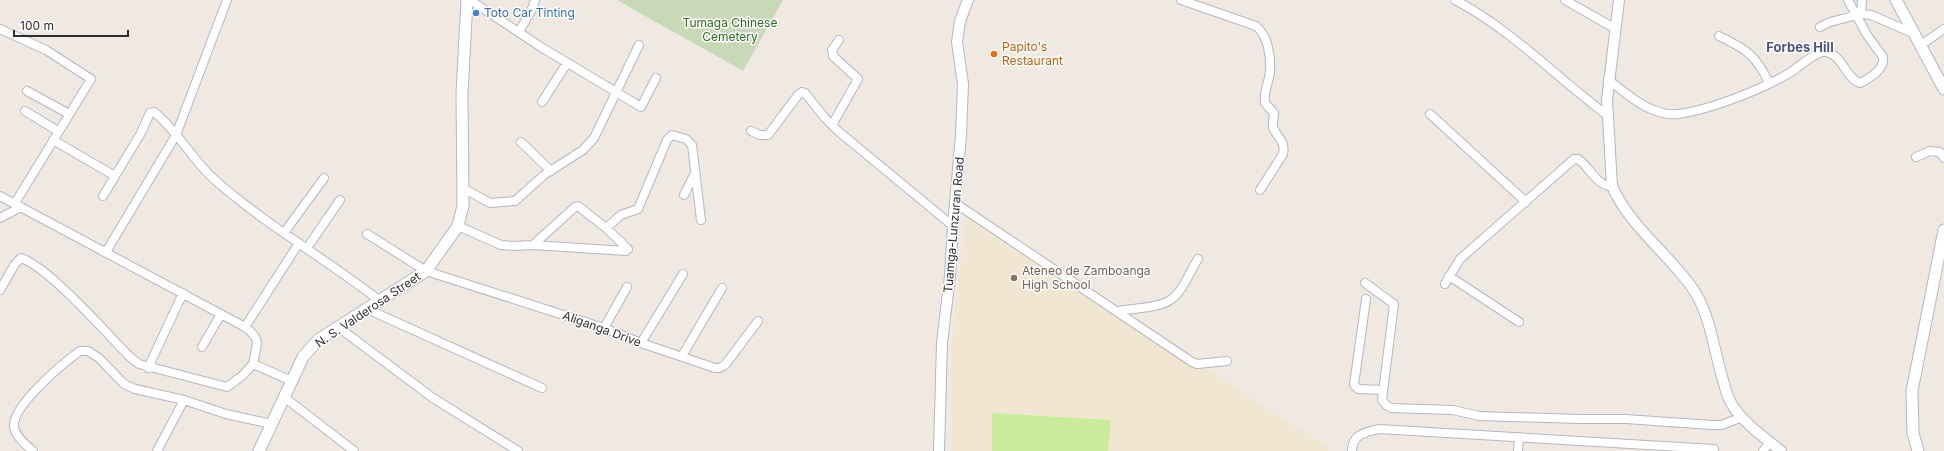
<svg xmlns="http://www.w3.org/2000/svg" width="1944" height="451" font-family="Inter,sans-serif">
<rect width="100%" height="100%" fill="#efe9e1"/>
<path fill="#f0e6d1" d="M966 211 1327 447 1329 451H952L951 346Z"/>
<path fill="#c8d9b8" d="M617 0H783L743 71Z"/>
<path fill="#c9ec9a" d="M992 413 1111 420 1108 451H992Z"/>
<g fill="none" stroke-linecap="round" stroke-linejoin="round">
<defs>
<path id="minor" d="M470 0 541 47 641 107 656 78
M1181 0 1256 26C1268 36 1271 56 1270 72 1269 82 1263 93 1265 103L1274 113C1274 118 1272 122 1273 127 1276 137 1286 140 1283 154L1260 190
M1455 0C1512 30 1556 77 1607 115
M1565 0 1614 28
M1861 14 1862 0
M1820 27 1830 22 1861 14 1871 15 1915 34
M0 29 46 50 91 79 15 203
M519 32 533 7 535 0
M1719 36C1746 49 1756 55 1769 83
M1921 45 1944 29
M1608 80C1622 89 1635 103 1651 109 1658 112 1669 115 1678 114 1710 110 1763 89 1791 72 1799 67 1816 51 1825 52 1842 53 1845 78 1860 83 1870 78 1885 69 1883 57L1867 35 1848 0
M27 91 69 114
M542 102 567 63
M25 111 58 131
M1430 114 1526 202
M832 125 858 79 833 56 832 50 839 40
M751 131 760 135H768L798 95 802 92 805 93 825 118 838 131 953 226
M53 140 115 176
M521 142 551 171
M1916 157 1930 151 1940 152 1944 158
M463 188 490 203 515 201 544 175 583 150 594 138 639 45
M684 195 694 175
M0 196 245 327C263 340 256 345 253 364L292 381
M103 196 141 133 150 113 154 112C178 131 192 160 215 180 266 225 326 259 380 301
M955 203 1192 362 1197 364 1227 361
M0 218 21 207
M458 226 501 245 513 246 533 245 626 251 628 249 606 228 578 206 575 207 533 245
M606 228 621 215 638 209 667 140 672 135 686 139 692 145 701 220
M284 233 324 178
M367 234 426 271 604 328 641 343 715 368H719L725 365 758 321
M307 248 340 200
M106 252 176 135 227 0
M1449 276 1519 322
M1365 283 1394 304 1382 400 1386 405 1391 408 1453 410 1479 416 1580 419H1626L1711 425H1722L1742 417
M1445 284 1460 259 1574 159H1578C1590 167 1596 186 1612 186
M0 290 15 264 21 258C49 267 108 335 131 358L139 364 227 387 242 376 253 364
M1366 299 1354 385 1358 389 1383 390
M367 309 542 388
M1119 311C1133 308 1160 308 1170 300 1183 292 1190 271 1198 259
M245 327 299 243
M338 327 433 398 518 451
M604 328 627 287
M641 343 683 274
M202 347 221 314
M682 356 722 288
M148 368 183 293
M284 397 354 451
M33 451C26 445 16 437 14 427 11 407 63 363 80 351H88L99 358 124 384 135 389 184 400 226 414 271 424
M157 451 184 400
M1352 451C1352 434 1366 432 1379 429L1714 449
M1518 451 1519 437
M1763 451 1770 442"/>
<path id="tertiary" d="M1619 0 1607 100 1612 186C1629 225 1666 252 1691 286 1711 314 1713 348 1723 380 1725 387 1727 396 1731 403 1742 422 1764 437 1781 451
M939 451 942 343 950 276 953 226 961 135 963 84 957 42 960 21 968 0"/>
<path id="secondary" d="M1896 0 1944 89
M259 451 303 357 318 340 426 271 458 226 463 206 462 93 467 0
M1918 451 1913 433 1912 391 1944 230"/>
</defs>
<use href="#minor" stroke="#b4b7c1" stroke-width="10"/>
<use href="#tertiary" stroke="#b4b7c1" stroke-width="12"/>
<use href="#secondary" stroke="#b4b7c1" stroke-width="13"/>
<use href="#minor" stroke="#fff" stroke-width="8"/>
<use href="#tertiary" stroke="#fff" stroke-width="10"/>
<use href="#secondary" stroke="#fff" stroke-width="11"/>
</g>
<circle fill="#3f7fe0" stroke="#fff" stroke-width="1.5" cx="476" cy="13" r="4"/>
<circle fill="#e8710a" stroke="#fff" stroke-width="1.5" cx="994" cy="54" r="4"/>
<circle fill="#8d6e63" stroke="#fff" stroke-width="1.5" cx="1014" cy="278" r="4"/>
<g text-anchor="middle" stroke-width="3" stroke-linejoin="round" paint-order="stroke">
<g font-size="12" fill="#366cbe" stroke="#fff" text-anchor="start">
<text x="484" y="17">Toto Car Tinting</text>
</g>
<g font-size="12" fill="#2c6e1b" stroke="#fff">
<text x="730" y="27">Tumaga Chinese<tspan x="730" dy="14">Cemetery</tspan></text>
</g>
<g font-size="12" fill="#c56008" stroke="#fff" text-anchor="start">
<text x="1002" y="51">Papito's<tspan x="1002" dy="14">Restaurant</tspan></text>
</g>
<g font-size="12" fill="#2e2e2e" stroke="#fff">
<text transform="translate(954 225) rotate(-85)" y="4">Tuamga-Lunzuran Road</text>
<text transform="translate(368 310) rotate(-34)" y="4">N. S. Valderosa Street</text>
<text transform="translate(602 329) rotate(20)" y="4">Aliganga Drive</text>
</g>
<g font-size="12" fill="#785e54" stroke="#fff" text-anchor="start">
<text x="1022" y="275">Ateneo de Zamboanga<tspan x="1022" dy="14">High School</tspan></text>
</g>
<g font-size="13" font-weight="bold" fill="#4d5680" stroke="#fff">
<text x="1800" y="52">Forbes Hill</text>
</g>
</g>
<path d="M14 30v6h114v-6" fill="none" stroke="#2e2e2e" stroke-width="2"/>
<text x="20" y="30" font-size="12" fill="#2e2e2e" stroke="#ffffff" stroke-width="3" paint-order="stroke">100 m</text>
</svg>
